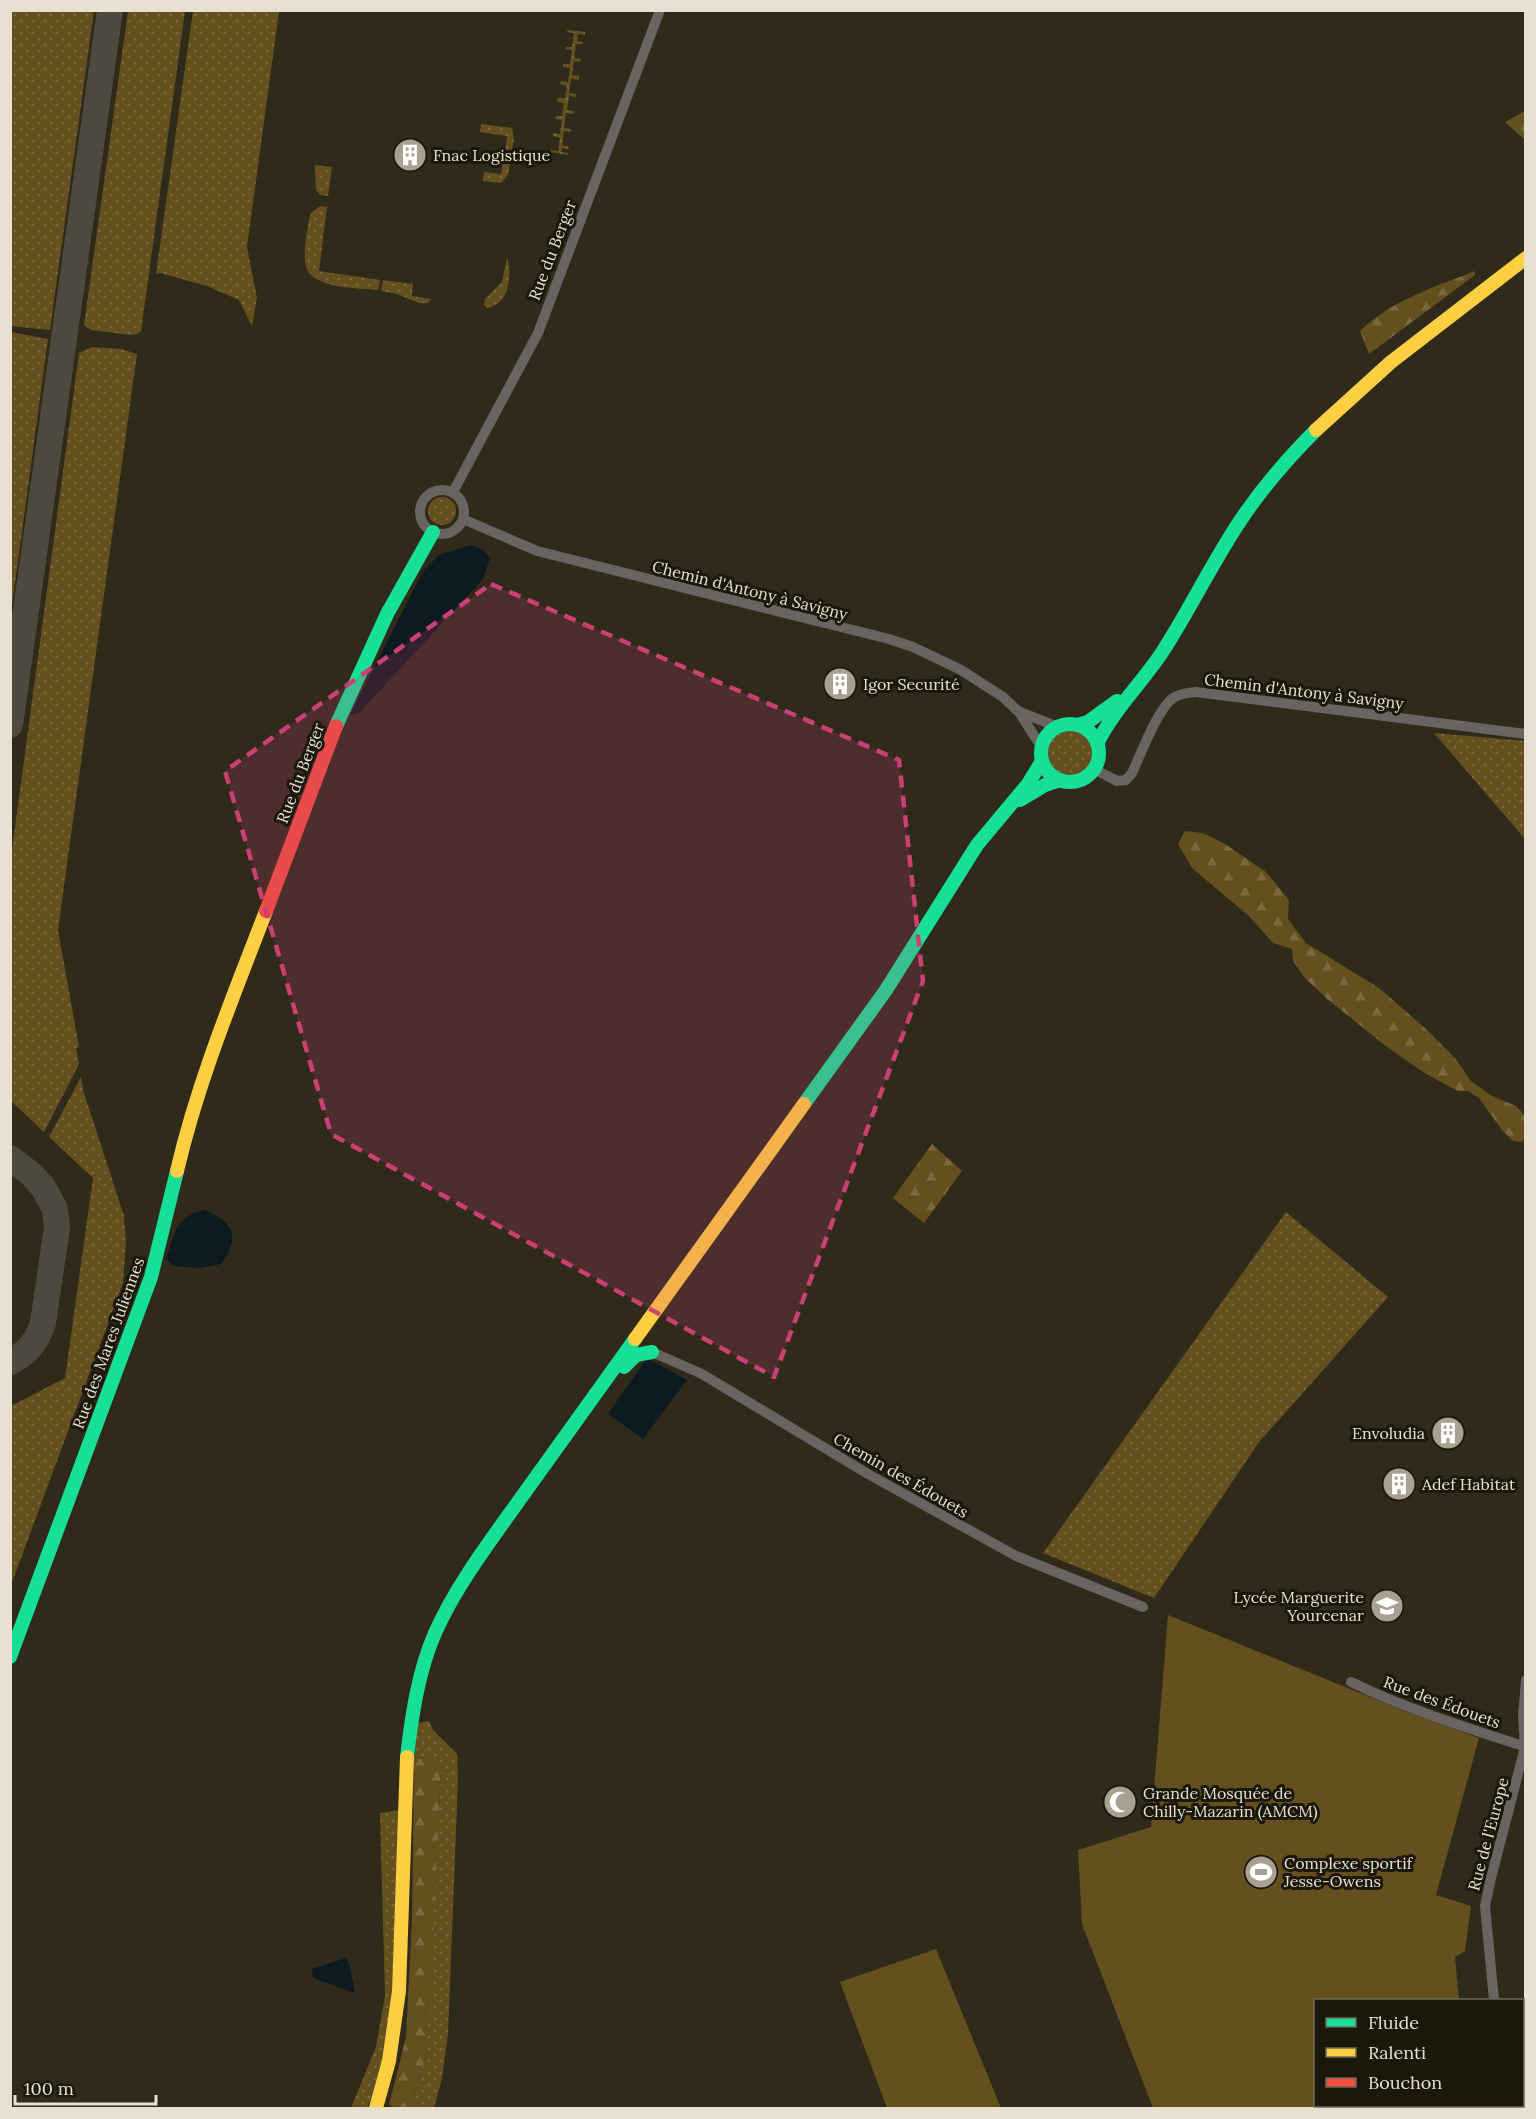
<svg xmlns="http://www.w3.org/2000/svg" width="1536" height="2119" font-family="Lora,serif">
<defs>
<pattern id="grass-dots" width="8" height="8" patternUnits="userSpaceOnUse" patternTransform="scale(1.5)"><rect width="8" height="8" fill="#63501e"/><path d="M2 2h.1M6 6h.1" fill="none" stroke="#79693e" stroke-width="1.8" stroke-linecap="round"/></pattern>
<pattern id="forest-firs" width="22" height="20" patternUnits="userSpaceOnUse" patternTransform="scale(1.5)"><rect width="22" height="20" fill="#63501e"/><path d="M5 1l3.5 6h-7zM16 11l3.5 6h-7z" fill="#79693e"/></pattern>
</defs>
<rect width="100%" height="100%" fill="#302a1b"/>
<path fill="url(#grass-dots)" d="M11 10 94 11 50 330 11 326Z
M128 11H185L141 331 137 334 131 335 91 330 84 325Z
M193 11H279L247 247 257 298 252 326 239 300 207 286 160 273 156 274Z
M568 30 585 32V35L578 34 577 41 583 42V44H576L574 58 581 59 580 62 574 61 572 75 579 76V80L571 79 569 93 576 94V97L569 96 567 110 574 111 573 114 566 113 564 128 571 129V132L564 131 562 145 569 147 568 149 562 148 561 152 568 153V155L551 152V150L558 151 560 138 553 136V133L560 134 562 120 555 119 556 116H562L564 103 557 102 558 98H565L567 86 560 84 561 81 568 82 570 68 563 67V64H570L572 50 565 49 566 47H572L574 33 567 32Z
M481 124 512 128 514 140 511 154 505 153 507 136 480 132Z
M504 157 511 158 508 175 501 183 483 181 484 172 501 174Z
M315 165 332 167 328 196 320 195 316 190Z
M320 206 327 207 319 271 380 280 378 290C359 288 311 289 306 266 302 251 308 230 310 214Z
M507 257C512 275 510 305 487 308L484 305 485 299 502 282Z
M383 280 413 284 412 296 431 299 428 303H419L397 294 381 291Z
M11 332 48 339 11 613 10 332Z
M92 347 121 349 137 354 58 930 79 1047 76 1048 79 1064 44 1132 11 1101V857L79 353Z
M428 511a14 14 0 1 1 28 0a14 14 0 1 1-28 0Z
M1047 753a23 23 0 1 1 46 0a23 23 0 1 1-46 0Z
M1434 733 1525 741V839Z
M81 1077 83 1090 124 1216 126 1242 123 1283 11 1585V1406L65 1378 93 1178 49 1137Z
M1286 1212 1388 1297 1259 1442 1154 1598 1043 1553Z
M429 1721 433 1730 457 1754 458 1779 448 2034 442 2078 434 2108H410L426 2055 441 1771 414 1759 418 1723Z
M399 1810 390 2038 380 2081 367 2108H351L376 2047 385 1995 380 1813Z"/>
<path fill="url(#forest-firs)" d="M1525 111 1526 139 1525 140 1505 122Z
M1475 271V275L1369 354 1360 331C1392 300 1435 287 1475 271Z
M1185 831 1203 833 1225 844 1266 872 1289 900 1288 919 1306 943 1379 988 1425 1028 1455 1058 1471 1081 1492 1096 1516 1106 1525 1116V1138L1522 1142 1513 1141 1502 1130 1479 1098 1468 1091H1458L1426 1074 1387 1047 1326 998 1305 978 1293 961 1292 949 1273 943 1249 916 1192 868 1178 844Z
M932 1144 962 1171 924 1223 893 1198Z
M414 1759H430L441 1771 430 2002 426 2055 410 2108H397L389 2105 406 2037 412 1921Z"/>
<path fill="#63501e" d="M1168 1615 1407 1712 1479 1738 1436 1895 1471 1906 1465 1951 1455 1957 1459 2000H1316V2106H1451L1443 2108H1153L1082 1924 1078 1850 1151 1827Z
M936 1949 1001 2108H887L840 1982Z"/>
<path fill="#0d1b20" d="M471 545 483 550 490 558 483 579 359 713 350 715 423 571 439 555Z
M204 1210C234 1221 241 1238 221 1264L199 1268 173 1266 166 1259C175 1233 175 1217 204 1210Z
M647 1358 687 1380 643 1439 608 1414Z
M346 1958 350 1967 355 1993 313 1978 312 1969Z"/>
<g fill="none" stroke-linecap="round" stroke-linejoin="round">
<path stroke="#4e493e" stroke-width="26" d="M10 725 110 10
M10 1158 31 1174 43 1187 55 1209 57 1227 43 1323C37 1341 28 1353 10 1362"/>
<path stroke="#696362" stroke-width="10" d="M420 512a22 22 0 1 1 44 0a22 22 0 1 1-44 0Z
M453 492 538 333 660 10
M463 519 537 551 889 639 913 647 961 670 1003 697 1019 712 1042 748
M1020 712 1058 727
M1094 769 1117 781 1126 780 1132 773C1141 754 1157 710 1173 698 1180 693 1188 693 1196 692L1526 734
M652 1352 702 1374 868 1474 1016 1556 1143 1607
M1351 1682C1406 1709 1467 1728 1526 1747
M1494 2000 1485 1906 1491 1878 1525 1747 1523 1717 1526 1680
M1522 2089 1526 2088
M1462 2108 1471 2106"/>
<path stroke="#16e098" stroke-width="14" d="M1041 753a29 29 0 1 1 58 0a29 29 0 1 1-58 0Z
M1077 725 1088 722 1117 701
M336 726 387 614 433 532
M1097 744C1114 709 1142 683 1163 651 1190 609 1212 563 1240 521 1262 488 1288 458 1316 430
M1020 800 1045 785 1060 780
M804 1104 886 990 977 845 1028 784 1042 761
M624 1367 636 1355 652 1352
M10 1657 151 1277 177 1171
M407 1757C412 1715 418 1672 435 1633 456 1586 488 1544 518 1502 557 1448 596 1393 635 1339"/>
<path stroke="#ffcf43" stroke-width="14" d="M1316 430 1391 362 1526 258
M177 1171C198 1081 233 997 266 911
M635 1339 804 1104
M376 2108 389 2061 399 1991 407 1757"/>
<path stroke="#f24e42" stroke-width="14" d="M266 911 336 726"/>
</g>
<path fill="#ca4073" fill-opacity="0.2" stroke="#ca4073" stroke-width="4.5" stroke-dasharray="12 8" stroke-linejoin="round" d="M491 584 899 760 923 981 774 1377 331 1134 225 771Z"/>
<defs>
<symbol id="building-disc" viewBox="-11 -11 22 22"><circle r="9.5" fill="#a8a191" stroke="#1c170b"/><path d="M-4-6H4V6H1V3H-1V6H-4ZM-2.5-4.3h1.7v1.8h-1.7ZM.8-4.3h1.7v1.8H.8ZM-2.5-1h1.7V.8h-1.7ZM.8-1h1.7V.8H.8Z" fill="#fff"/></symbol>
<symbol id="school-disc" viewBox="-11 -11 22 22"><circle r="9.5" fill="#a8a191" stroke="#1c170b"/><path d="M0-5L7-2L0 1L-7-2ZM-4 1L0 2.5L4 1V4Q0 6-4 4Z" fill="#fff"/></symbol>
<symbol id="mosque-disc" viewBox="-11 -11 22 22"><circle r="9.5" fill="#a8a191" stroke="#1c170b"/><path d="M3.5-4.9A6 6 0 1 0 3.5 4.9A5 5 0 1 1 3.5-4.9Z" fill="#fff"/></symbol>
<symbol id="stadium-disc" viewBox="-11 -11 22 22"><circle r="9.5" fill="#a8a191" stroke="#1c170b"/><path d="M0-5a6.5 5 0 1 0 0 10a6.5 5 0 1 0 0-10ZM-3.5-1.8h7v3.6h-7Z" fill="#fff"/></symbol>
</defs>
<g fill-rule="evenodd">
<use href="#building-disc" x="391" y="136" width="38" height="38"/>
<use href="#building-disc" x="821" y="665" width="38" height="38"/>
<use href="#building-disc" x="1429" y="1414" width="38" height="38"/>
<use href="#building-disc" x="1380" y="1465" width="38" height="38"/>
<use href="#school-disc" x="1368" y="1587" width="38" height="38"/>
<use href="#mosque-disc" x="1101" y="1783" width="38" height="38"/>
<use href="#stadium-disc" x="1242" y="1853" width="38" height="38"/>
</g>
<g text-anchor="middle" stroke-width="6" stroke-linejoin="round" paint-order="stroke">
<g font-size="16" fill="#e8e1d1" stroke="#1c170b" text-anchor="start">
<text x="433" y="161">Fnac Logistique</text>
<text x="863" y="690">Igor Securité</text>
<text x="1425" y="1439" text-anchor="end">Envoludia</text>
<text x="1422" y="1490">Adef Habitat</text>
<text x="1364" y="1603" text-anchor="end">Lycée Marguerite<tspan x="1364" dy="18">Yourcenar</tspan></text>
<text x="1143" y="1799">Grande Mosquée de<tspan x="1143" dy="18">Chilly-Mazarin (AMCM)</tspan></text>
<text x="1284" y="1869">Complexe sportif<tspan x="1284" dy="18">Jesse-Owens</tspan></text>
</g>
<g font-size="16" fill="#e8e1d1" stroke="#1c170b">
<text transform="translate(552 250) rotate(-69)" y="6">Rue du Berger</text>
<text transform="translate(750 590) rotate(14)" y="6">Chemin d'Antony à Savigny</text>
<text transform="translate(1304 691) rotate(7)" y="6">Chemin d'Antony à Savigny</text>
<text transform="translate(300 773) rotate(-69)" y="6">Rue du Berger</text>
<text transform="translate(108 1343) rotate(-70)" y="6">Rue des Mares Juliennes</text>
<text transform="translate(901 1475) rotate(30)" y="6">Chemin des Édouets</text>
<text transform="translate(1442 1702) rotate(20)" y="6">Rue des Édouets</text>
<text transform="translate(1488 1834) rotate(-75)" y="6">Rue de l'Europe</text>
</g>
</g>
<rect width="1536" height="2119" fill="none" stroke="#e8e1d1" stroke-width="24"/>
<rect x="1314" y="1999" width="210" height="108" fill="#1c170b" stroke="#6e685a" stroke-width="1.5"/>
<rect x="1326" y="2018" width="30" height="9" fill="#16e098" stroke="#6e685a" stroke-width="1.5"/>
<text x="1368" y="2029" font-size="18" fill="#e8e1d1">Fluide</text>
<rect x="1326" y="2048" width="30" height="9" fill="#ffcf43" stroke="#6e685a" stroke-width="1.5"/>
<text x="1368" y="2059" font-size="18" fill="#e8e1d1">Ralenti</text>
<rect x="1326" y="2078" width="30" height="9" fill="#f24e42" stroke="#6e685a" stroke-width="1.5"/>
<text x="1368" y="2089" font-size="18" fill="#e8e1d1">Bouchon</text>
<path d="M15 2095v9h141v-9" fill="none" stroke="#e8e1d1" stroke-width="3"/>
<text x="24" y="2095" font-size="18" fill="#e8e1d1" stroke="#1c170b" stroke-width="4.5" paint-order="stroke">100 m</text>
</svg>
